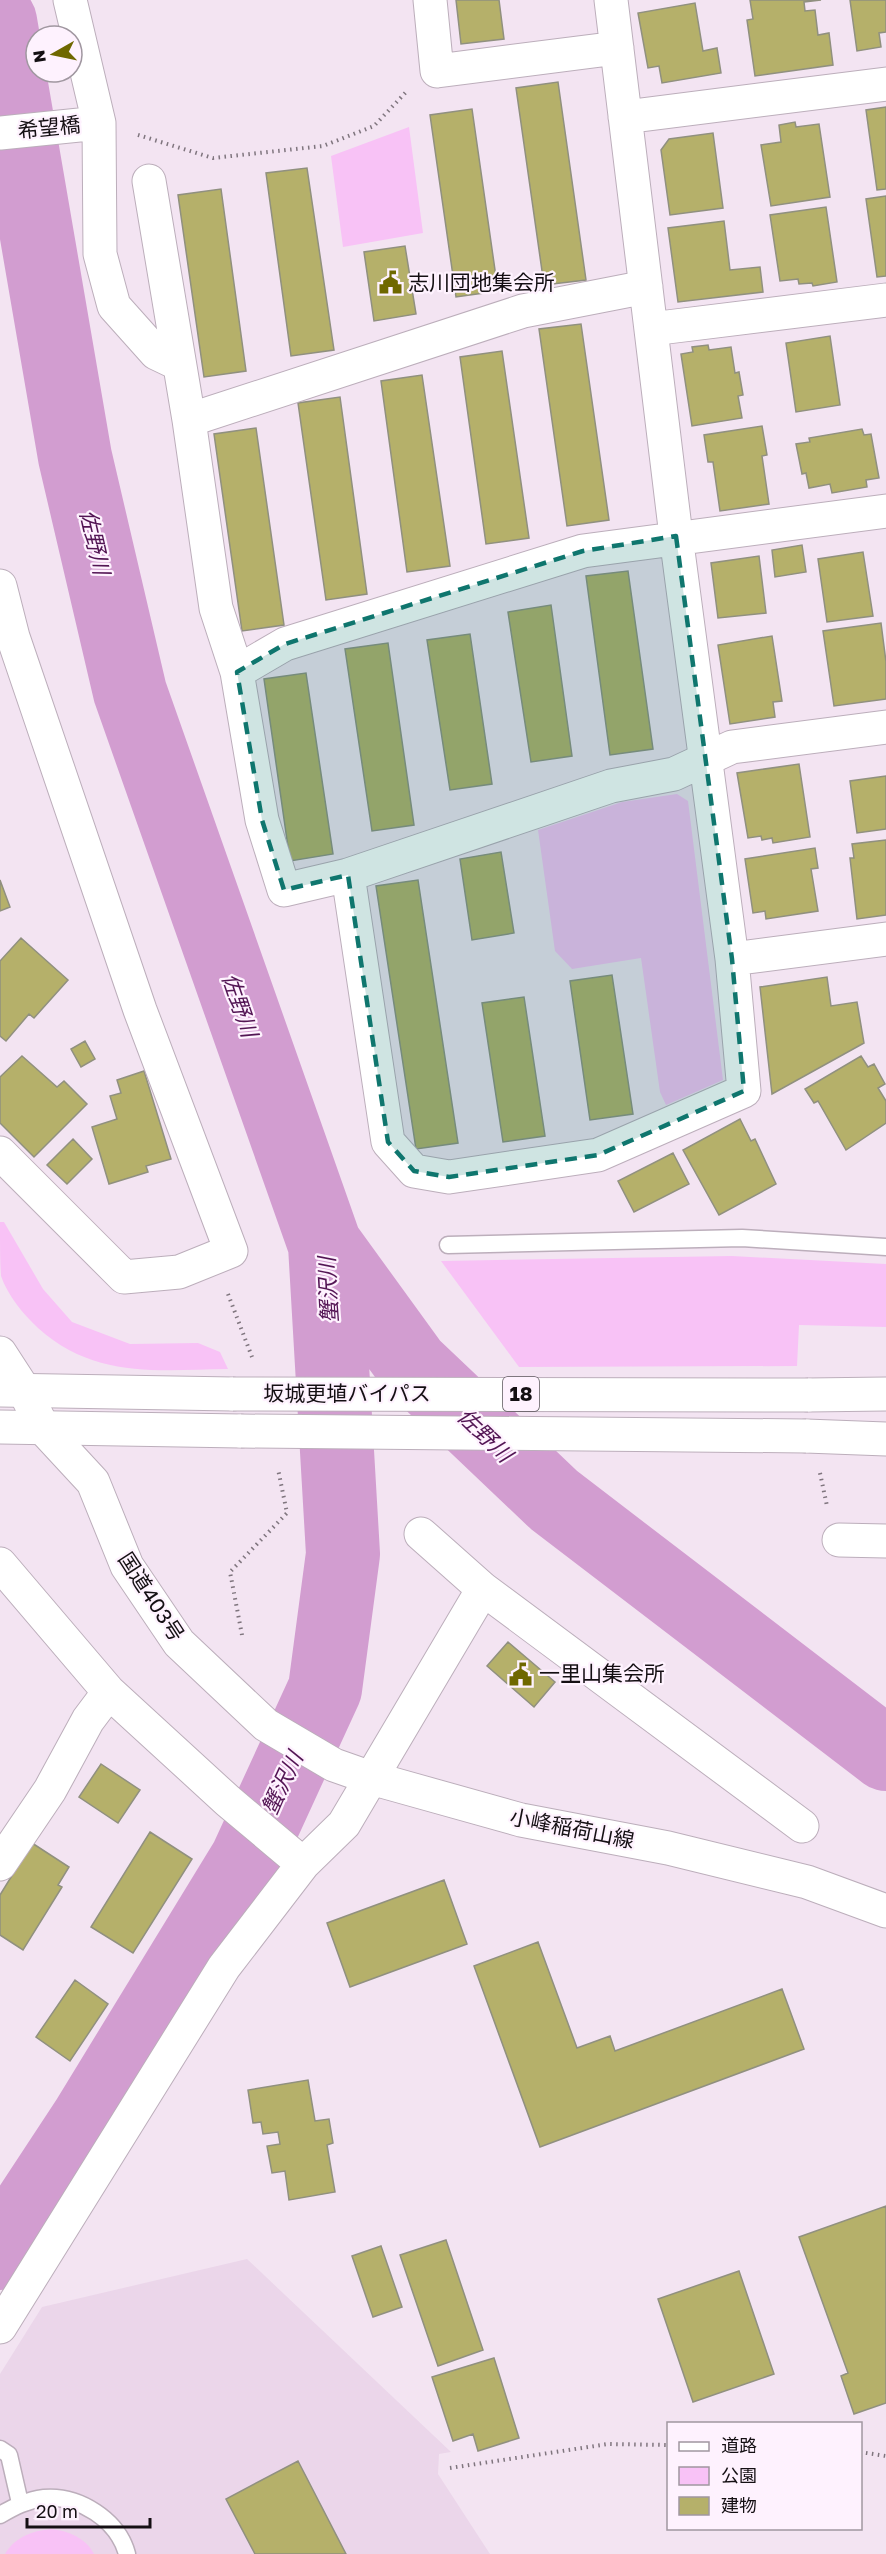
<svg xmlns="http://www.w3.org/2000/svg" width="886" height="2554" font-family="'Golos Text','Noto Sans JP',sans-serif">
<rect width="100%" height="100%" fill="#f3e4f2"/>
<path fill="#ebd6ea" d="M247 2259 451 2452 439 2454 438 2474 490 2554H0V2374L42 2307Z"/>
<path fill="#f8c2f6" d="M409 127 423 233 343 247 331 156Z
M677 794 688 801 723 1080 666 1105 660 1092 641 958 572 969 555 951 538 830 622 802Z
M0 1222H4L43 1289 72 1322 130 1344 198 1343 220 1352 228 1369C157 1370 95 1379 38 1328 23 1314 8 1296 1 1276 0 1262 0 1237 0 1222Z
M732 1256 886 1264V1327L799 1325 797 1366 519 1367 441 1261Z
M51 2529C68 2531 85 2537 94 2554H5C15 2537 32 2531 51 2529Z"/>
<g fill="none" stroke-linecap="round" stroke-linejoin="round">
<path stroke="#d29dd0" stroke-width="74" d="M0 21 75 457 130 692 325 1245 412 1365 554 1500 886 1754
M0 2253 88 2119 247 1859 325 1689 343 1554 325 1245"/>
</g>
<path fill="#b5b06a" stroke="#90907f" stroke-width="1.5" d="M456 0H499L504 39 461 44Z
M750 0H821L804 2 805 11 815 10 818 35 829 33 833 65 755 76 747 20 753 19Z
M850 0H886V32L879 33 881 47 857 51Z
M695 3 703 51 717 48 721 73 662 83 659 66 648 68 638 13Z
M558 82 586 280 544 285 516 88Z
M886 107V189L877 190 866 110Z
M472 109 498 291 456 297 430 115Z
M795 122 796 127 819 124 830 197 771 206 761 145 781 142 779 125Z
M713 133 723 208 670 215 661 150 669 139Z
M307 168 334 350 291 356 266 173Z
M221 189 246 371 204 377 178 195Z
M886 196V276L877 277 866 199Z
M826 207 837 282 813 286 812 283 799 284 798 279 780 281 770 215Z
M724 221 730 270 760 267 763 292 678 302 668 228Z
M405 246 416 314 374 321 364 252Z
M581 324 609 520 567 526 539 329Z
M830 336 840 405 796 412 786 343Z
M708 345 709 350 731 347 735 373 739 372 743 395 738 396 742 418 692 426 681 354 693 352 692 347Z
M502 351 529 538 486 544 460 357Z
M422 375 450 566 407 572 381 381Z
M340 397 367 594 326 600 298 403Z
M762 426 767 455 762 456 769 504 720 511 713 462H708L704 435Z
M256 428 284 625 242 631 214 434Z
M862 429 864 435 871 434 879 478 866 480 867 487 832 493 830 484 809 488 806 473 802 474 796 444 810 442 809 438Z
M802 545 806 572 775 577 772 550Z
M863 552 873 616 827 622 818 559Z
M759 556 766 613 718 618 711 563Z
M628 571 653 749 610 755 586 576Z
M551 605 572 756 531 762 508 612Z
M881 623 886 662V699L834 706 823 631Z
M470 634 492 784 450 790 427 640Z
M772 636 782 701 773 702 775 717 730 724 718 645Z
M388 643 414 825 372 831 345 649Z
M306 673 333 854 290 861 264 679Z
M799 764 810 837 773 843 772 838 762 840 761 836 748 838 737 773Z
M886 776V829L857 833 850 781Z
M886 840V915L857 919 850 858H854L852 844Z
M815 848 818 868 811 869 818 911 766 919 765 911 753 913 745 859Z
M501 852 514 933 472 940 460 859Z
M0 880 10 907 0 911Z
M418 880 458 1143 416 1149 376 886Z
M21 938 68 980 34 1018 29 1014 6 1041 0 1036V961Z
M612 975 633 1114 590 1120 570 981Z
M827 977 831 1006 857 1002 864 1043 772 1094 760 987Z
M524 997 545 1136 503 1142 482 1003Z
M85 1041 95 1059 81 1067 71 1049Z
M22 1056 57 1087 64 1081 87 1104 34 1157 0 1123V1077Z
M861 1056 868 1067 874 1064 885 1084 878 1088 886 1101V1123L846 1150 818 1101 814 1103 805 1089Z
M144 1071 171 1159 146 1166 148 1172 109 1184 92 1127 117 1119 110 1096 121 1093 117 1080Z
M740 1119 751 1141 755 1139 776 1184 719 1215 683 1150Z
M73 1139 92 1159 67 1184 47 1165Z
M673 1153 689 1184 634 1212 618 1181Z
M508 1642 555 1682 534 1707 487 1666Z
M101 1764 140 1790 118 1823 79 1797Z
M150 1832 192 1859 133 1953 91 1927Z
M32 1843 69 1867 58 1885 62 1887 23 1950 0 1935V1895Z
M444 1880 467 1944 350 1987 327 1923Z
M538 1942 577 2048 610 2036 615 2051 782 1989 804 2049 540 2147 474 1966Z
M75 1980 108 2004 70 2061 36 2037Z
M308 2080 315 2121 329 2119 333 2143 327 2145 335 2192 289 2200 285 2171 272 2173 267 2146 280 2144 278 2132 263 2134 261 2122 253 2123 248 2090Z
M886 2206V2403L854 2414 841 2376 848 2373 799 2237Z
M446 2240 483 2350 438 2366 400 2255Z
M381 2246 402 2307 373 2317 352 2256Z
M739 2271 774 2374 693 2402 658 2299Z
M494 2358 519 2438 478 2451 473 2434 453 2441 432 2377Z
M298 2461 346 2554H255L226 2499Z"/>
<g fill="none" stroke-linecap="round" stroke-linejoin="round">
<defs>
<path id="service" d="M448 1245 742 1238 886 1247
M0 2449 9 2455 20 2503
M0 2515C14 2507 27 2500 44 2498 79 2495 118 2520 127 2554"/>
<path id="minor" d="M70 0 99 123 100 254 114 306 156 353 179 364
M430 0 437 71 617 48
M625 117 886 84
M0 133 99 123
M149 181 189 420 216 608 237 672 262 820 284 890 348 875 388 1142 414 1171 449 1177 598 1155 744 1091 732 959 676 536 611 0
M651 329 886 300
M189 420 523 311 646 287
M0 586 13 637 140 1010 231 1251 179 1272 124 1277 0 1153
M237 672 285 644 583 551 886 511
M348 875 611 786 674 774 732 747 886 727
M732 959 886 939
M0 1353 24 1390
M421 1534 483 1589 802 1826
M839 1540 886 1541
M0 1564 109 1692 228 1801 303 1864
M0 1864 50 1790 88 1720 109 1692
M0 2327 224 1967 303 1864 344 1824 483 1589"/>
<path id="secondary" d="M24 1390 43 1428 93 1482 127 1566 179 1643 266 1725 334 1765 371 1778 521 1820 668 1848 807 1882 886 1911"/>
<path id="trunk" d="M0 1390 233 1394
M808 1395 886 1394
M0 1427 241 1431
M806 1436 886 1439"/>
</defs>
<use href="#service" stroke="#bcaebb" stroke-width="19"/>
<use href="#minor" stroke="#bcaebb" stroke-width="35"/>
<use href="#secondary" stroke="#bcaebb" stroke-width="35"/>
<use href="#trunk" stroke="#bcaebb" stroke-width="35"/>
<path stroke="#7f757e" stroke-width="4" stroke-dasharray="1.5 4.5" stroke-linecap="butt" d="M138 135 213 158 323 146 374 126 407 91
M228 1294 252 1357
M820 1473 827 1506
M242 1635 230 1572 287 1513 278 1469
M860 2452 886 2456
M450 2468 608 2444 668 2445"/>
<use href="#service" stroke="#fff" stroke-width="16"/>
<use href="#minor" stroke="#fff" stroke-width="33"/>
<use href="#secondary" stroke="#fff" stroke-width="33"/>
<use href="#trunk" stroke="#fff" stroke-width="33"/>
<defs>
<path id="trunk-bridge" d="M233 1394 808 1395
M241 1431 806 1436"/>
</defs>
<use href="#trunk-bridge" stroke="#bcaebb" stroke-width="35" stroke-linecap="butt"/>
<use href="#trunk-bridge" stroke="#fff" stroke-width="33"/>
</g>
<path fill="#0f766e" fill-opacity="0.2" stroke="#0f766e" stroke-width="4.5" stroke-dasharray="12 8" stroke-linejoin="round" d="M676 536 732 959 744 1091 598 1155 449 1177 414 1171 388 1142 348 875 284 890 262 820 237 672 285 644 583 551Z"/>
<defs>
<symbol id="civic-bare" viewBox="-9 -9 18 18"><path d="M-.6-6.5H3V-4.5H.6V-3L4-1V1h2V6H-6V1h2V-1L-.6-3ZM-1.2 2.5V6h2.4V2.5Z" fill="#6f6800" stroke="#fef2fe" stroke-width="2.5" paint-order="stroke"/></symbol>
</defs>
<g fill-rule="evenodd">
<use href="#civic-bare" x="374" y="266" width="33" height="33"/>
<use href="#civic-bare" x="504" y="1658" width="33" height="33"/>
</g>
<g text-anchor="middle" stroke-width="4.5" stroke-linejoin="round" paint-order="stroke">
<rect fill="#fef2fe" stroke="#5a535a" stroke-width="1.5" x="503" y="1377" width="36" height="34" rx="4.5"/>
<g font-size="20" font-weight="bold" fill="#140f13">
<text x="521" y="1401">18</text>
</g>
<g font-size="21" fill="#140f13" stroke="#fef2fe">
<text transform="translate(49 128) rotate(-6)" y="7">希望橋</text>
<text x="347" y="1401">坂城更埴バイパス</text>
<text transform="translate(151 1597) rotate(57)" y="7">国道403号</text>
<text transform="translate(572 1829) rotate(11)" y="7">小峰稲荷山線</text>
</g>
<g font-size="21" fill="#140f13" stroke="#fef2fe" text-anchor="start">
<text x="408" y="290">志川団地集会所</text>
<text x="539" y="1681">一里山集会所</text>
</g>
<g font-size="22" font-style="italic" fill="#531554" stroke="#fef2fe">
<text transform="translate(95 542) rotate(77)" y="8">佐野川</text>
<text transform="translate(240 1005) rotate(71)" y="8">佐野川</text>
<text transform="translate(328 1290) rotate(-93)" y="8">蟹沢川</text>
<text transform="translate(485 1435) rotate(44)" y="8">佐野川</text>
<text transform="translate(282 1783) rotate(-65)" y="8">蟹沢川</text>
</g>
</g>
<rect x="667" y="2422" width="195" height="108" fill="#fef2fe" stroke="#a097a0" stroke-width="1.5"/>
<rect x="679" y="2442" width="30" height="9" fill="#ffffff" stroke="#a097a0" stroke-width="1.5"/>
<text x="721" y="2452" font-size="18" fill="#140f13">道路</text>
<rect x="679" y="2467" width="30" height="18" fill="#f8c2f6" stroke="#a097a0" stroke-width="1.5"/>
<text x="721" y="2482" font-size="18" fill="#140f13">公園</text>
<rect x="679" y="2497" width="30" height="18" fill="#b5b06a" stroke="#a097a0" stroke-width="1.5"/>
<text x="721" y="2512" font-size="18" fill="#140f13">建物</text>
<g transform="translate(54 54) rotate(261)"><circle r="28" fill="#fef2fe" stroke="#a097a0" stroke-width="1.5"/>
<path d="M0-4.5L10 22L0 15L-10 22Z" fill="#6f6800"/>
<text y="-9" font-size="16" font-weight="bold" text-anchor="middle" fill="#140f13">N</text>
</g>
<path d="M27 2518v9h123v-9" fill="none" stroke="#140f13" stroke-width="3"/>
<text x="36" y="2518" font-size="18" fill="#140f13" stroke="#fef2fe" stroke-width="4.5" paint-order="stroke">20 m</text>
</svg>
